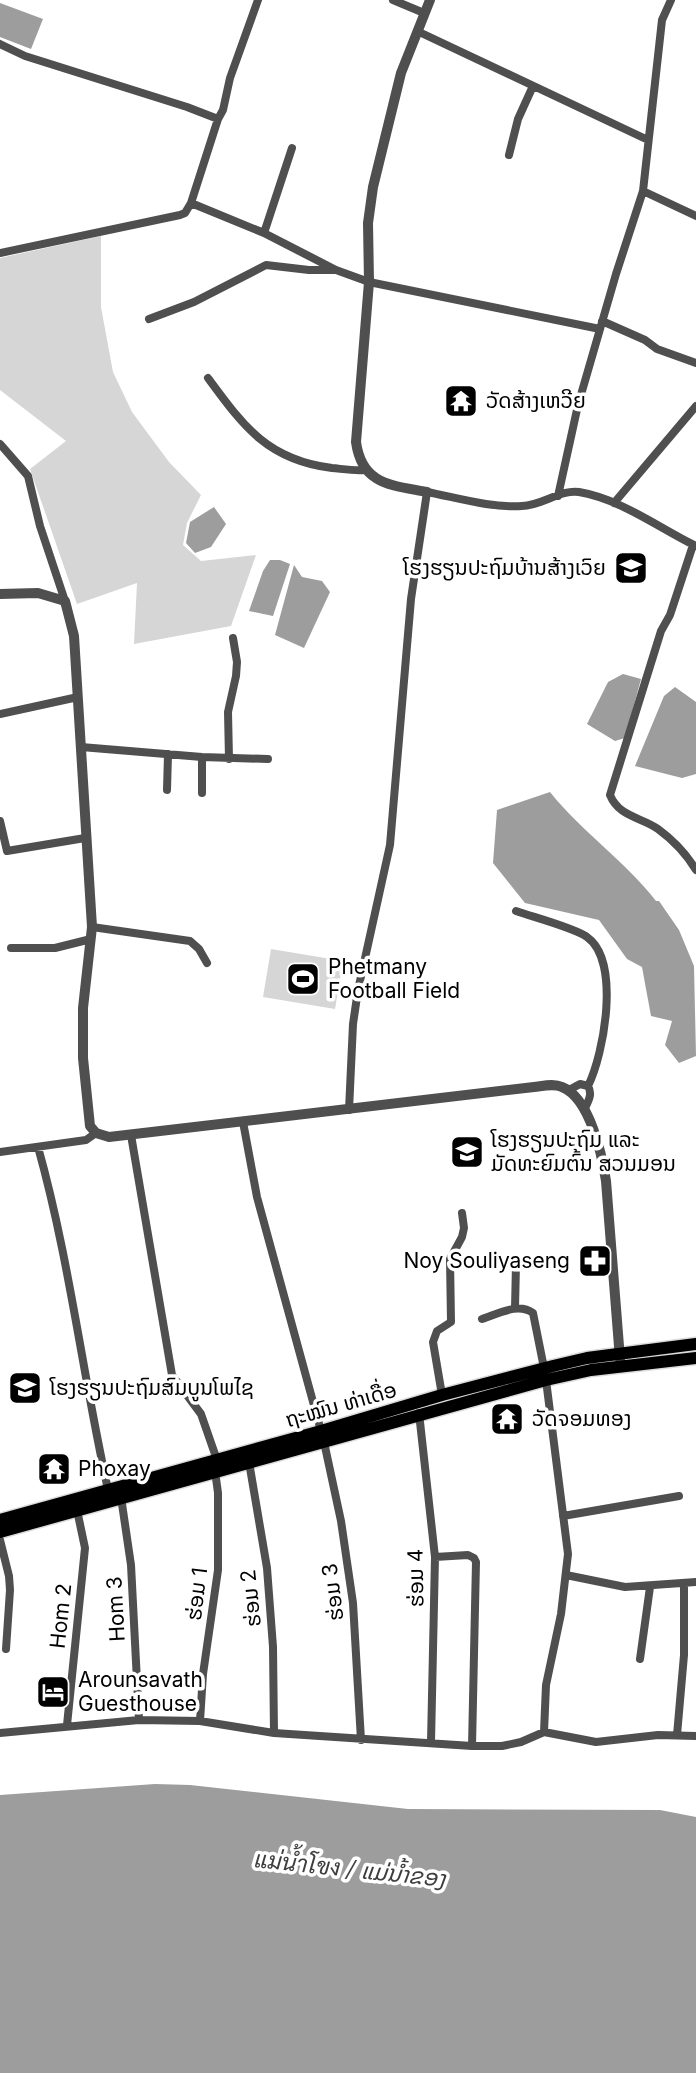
<svg xmlns="http://www.w3.org/2000/svg" width="696" height="2073" font-family="Inter,'Noto Sans Lao',Sarabun,sans-serif">
<rect width="100%" height="100%" fill="#fff"/>
<path fill="#d6d6d6" d="M101 236V307L113 372 132 412 169 462 201 495 187 523 183 545 201 561 256 555 231 626 134 644 137 583 77 604 30 469 66 441 0 390V258Z
M271 949 343 961 335 1009 263 997Z"/>
<path fill="#9d9d9d" d="M0 3 43 19 31 49 0 37Z
M214 507 226 524 211 547 195 553 186 543 190 522Z
M270 560H280L290 564 273 616 249 611 263 571Z
M294 565 302 577 322 581 330 592 304 648 275 635Z
M623 674 641 679 625 738 615 741 587 724 608 682Z
M675 687 696 702V774L682 778 635 766 664 696Z
M550 792C582 832 625 861 656 901H659L679 930 694 966 696 1056 679 1063 665 1045 672 1021 651 1016 642 967 627 959 599 920 525 903 493 863 497 810Z
M155 1784 190 1785 408 1809 660 1810 696 1817V2073H0V1795Z"/>
<g fill="none" stroke-linecap="round" stroke-linejoin="round">
<defs>
<path id="primary" d="M0 1520 321 1431 442 1395 553 1366 587 1358 696 1344
M0 1532 546 1380 591 1370 696 1358"/>
</defs>
<use href="#primary" stroke="#dbdbdb" stroke-width="15"/>
<path stroke="#4f4f4f" stroke-width="8" d="M393 0 424 13
M417 31 648 140
M0 44 25 56 187 107 218 119
M509 155 518 119 533 86
M643 191 696 216
M191 203 218 119 223 110 230 78 258 0
M264 233 292 148
M0 253 180 215 185 213 191 203 264 233 336 270 369 282 600 329
M149 319 194 302 266 265 309 270H333
M602 321 645 340 657 349 696 363
M208 378C244 427 268 460 332 468 343 469 354 471 365 470
M0 444 28 476 40 526 65 601
M558 496 578 405 616 274 643 191 662 20 671 0
M614 503 696 406
M693 545 670 615 661 631 610 795C619 817 641 817 658 829 673 840 687 855 696 870
M0 714 78 697
M81 747 202 757 268 759
M202 757V793
M229 759 228 712 236 676 237 662 233 638
M167 790 168 754
M0 821 7 851 85 838
M516 911C533 917 575 928 587 937 621 961 604 1054 588 1086
M92 927 190 941 199 949 207 963
M11 948H55L91 939
M569 1090 580 1084 588 1086C593 1094 588 1102 584 1110
M349 1110 353 1024 358 990 390 845 411 599 427 492C458 498 491 508 522 506 541 506 561 489 579 492 621 499 659 528 696 546
M243 1122 257 1197 321 1431
M131 1135 172 1375 201 1414 217 1460
M38 1147C70 1261 83 1379 109 1494
M0 1152 86 1140 96 1133
M515 1308 516 1264
M482 1319C498 1314 518 1302 533 1313L544 1368
M442 1395 433 1342 437 1331 451 1322 450 1259 462 1237 464 1228 462 1213
M419 1413 435 1557 431 1742
M324 1442 341 1521 353 1603 361 1740
M249 1462 267 1568 273 1647 274 1733
M121 1497 131 1565 139 1720
M563 1516 679 1496
M0 1540 9 1576 10 1590 6 1649
M435 1557 468 1555 474 1558 476 1562 472 1746
M566 1575 625 1587 696 1582
M640 1659 650 1587
M200 1721 203 1674 218 1570V1493L215 1471
M67 1725 85 1548 77 1510
M544 1732 546 1685 561 1614 568 1554 546 1380
M0 1733 139 1720 200 1721 274 1733 472 1746H502L521 1742 544 1732 596 1742 658 1735 696 1736
M677 1735 684 1655V1583"/>
<path stroke="#4f4f4f" stroke-width="10" d="M427 492C391 485 362 485 356 442L369 282 368 223 373 187 401 73 430 0
M0 594 38 593 65 601 74 636 92 927 83 1008V1058L90 1126 96 1133 109 1137 534 1087C543 1086 554 1083 562 1087 590 1098 602 1155 606 1181L620 1359"/>
<use href="#primary" stroke="#000" stroke-width="12"/>
</g>
<defs>
<symbol id="temple-square" viewBox="-11 -11 22 22"><rect x="-9" y="-9" width="18" height="18" rx="4" fill="#000" stroke="#fff"/><path d="M0-6L5-2H3V0L6.5 2.5H4V6H1.5V3h-3V6H-4V2.5H-6.5L-3 0V-2H-5Z" fill="#fff"/></symbol>
<symbol id="school-square" viewBox="-11 -11 22 22"><rect x="-9" y="-9" width="18" height="18" rx="4" fill="#000" stroke="#fff"/><path d="M0-5L7-2L0 1L-7-2ZM-4 1L0 2.5L4 1V4Q0 6-4 4Z" fill="#fff"/></symbol>
<symbol id="stadium-square" viewBox="-11 -11 22 22"><rect x="-9" y="-9" width="18" height="18" rx="4" fill="#000" stroke="#fff"/><path d="M0-5a6.5 5 0 1 0 0 10a6.5 5 0 1 0 0-10ZM-3.5-1.8h7v3.6h-7Z" fill="#fff"/></symbol>
<symbol id="pharmacy-square" viewBox="-11 -11 22 22"><rect x="-9" y="-9" width="18" height="18" rx="4" fill="#000" stroke="#fff"/><path d="M-2-6h4v4h4v4h-4v4h-4v-4h-4v-4h4Z" fill="#fff"/></symbol>
<symbol id="hotel-square" viewBox="-11 -11 22 22"><rect x="-9" y="-9" width="18" height="18" rx="4" fill="#000" stroke="#fff"/><path d="M-6-4.5h1.5V1H6V5H4.5V3h-9V5H-6ZM-4 0a1.8 1.8 0 1 1 3.6 0ZM.5 0V-2.5h3Q6-2.5 6 0Z" fill="#fff"/></symbol>
</defs>
<g fill-rule="evenodd">
<use href="#temple-square" x="442" y="382" width="38" height="38"/>
<use href="#school-square" x="612" y="549" width="38" height="38"/>
<use href="#stadium-square" x="284" y="960" width="38" height="38"/>
<use href="#school-square" x="448" y="1133" width="38" height="38"/>
<use href="#pharmacy-square" x="576" y="1242" width="38" height="38"/>
<use href="#school-square" x="6" y="1369" width="38" height="38"/>
<use href="#temple-square" x="488" y="1400" width="38" height="38"/>
<use href="#temple-square" x="35" y="1450" width="38" height="38"/>
<use href="#hotel-square" x="34" y="1673" width="38" height="38"/>
</g>
<g text-anchor="middle" stroke-width="7" stroke-linejoin="round" paint-order="stroke">
<g font-size="21" fill="#000" stroke="#fff" text-anchor="start">
<text x="486" y="408">ວັດສ້າງເຫວີຍ</text>
<text x="606" y="575" text-anchor="end">ໂຮງຮຽນປະຖົມບ້ານສ້າງເວົຍ</text>
<text x="328" y="974">Phetmany<tspan x="328" dy="24">Football Field</tspan></text>
<text x="491" y="1147">ໂຮງຮຽນປະຖົມ ແລະ<tspan x="491" dy="24">ມັດທະຍົມຕົ້ນ ສວນມອນ</tspan></text>
<text x="570" y="1268" text-anchor="end">Noy Souliyaseng</text>
<text x="50" y="1395">ໂຮງຮຽນປະຖົມສົມບູນໂພໄຊ</text>
<text x="532" y="1426">ວັດຈອມທອງ</text>
<text x="78" y="1476">Phoxay</text>
<text x="78" y="1687">Arounsavath<tspan x="78" dy="24">Guesthouse</tspan></text>
</g>
<g font-size="21" fill="#000" stroke="#fff">
<text transform="translate(341 1405) rotate(-16)" y="7">ຖະໝົນ ທ່າເດື່ອ</text>
<text transform="translate(416 1578) rotate(-91)" y="7">ຮ່ອມ 4</text>
<text transform="translate(333 1592) rotate(-97)" y="7">ຮ່ອມ 3</text>
<text transform="translate(197 1594) rotate(-83)" y="7">ຮ່ອມ 1</text>
<text transform="translate(251 1598) rotate(-96)" y="7">ຮ່ອມ 2</text>
<text transform="translate(116 1609) rotate(-93)" y="7">Hom 3</text>
<text transform="translate(61 1616) rotate(-84)" y="7">Hom 2</text>
</g>
<g font-size="23" font-style="italic" fill="#3e3e3e" stroke="#fff">
<text transform="translate(350 1869) rotate(6)" y="8">แม่น้ำโขง / ແມ່ນ້ຳຂອງ</text>
</g>
</g>
</svg>
